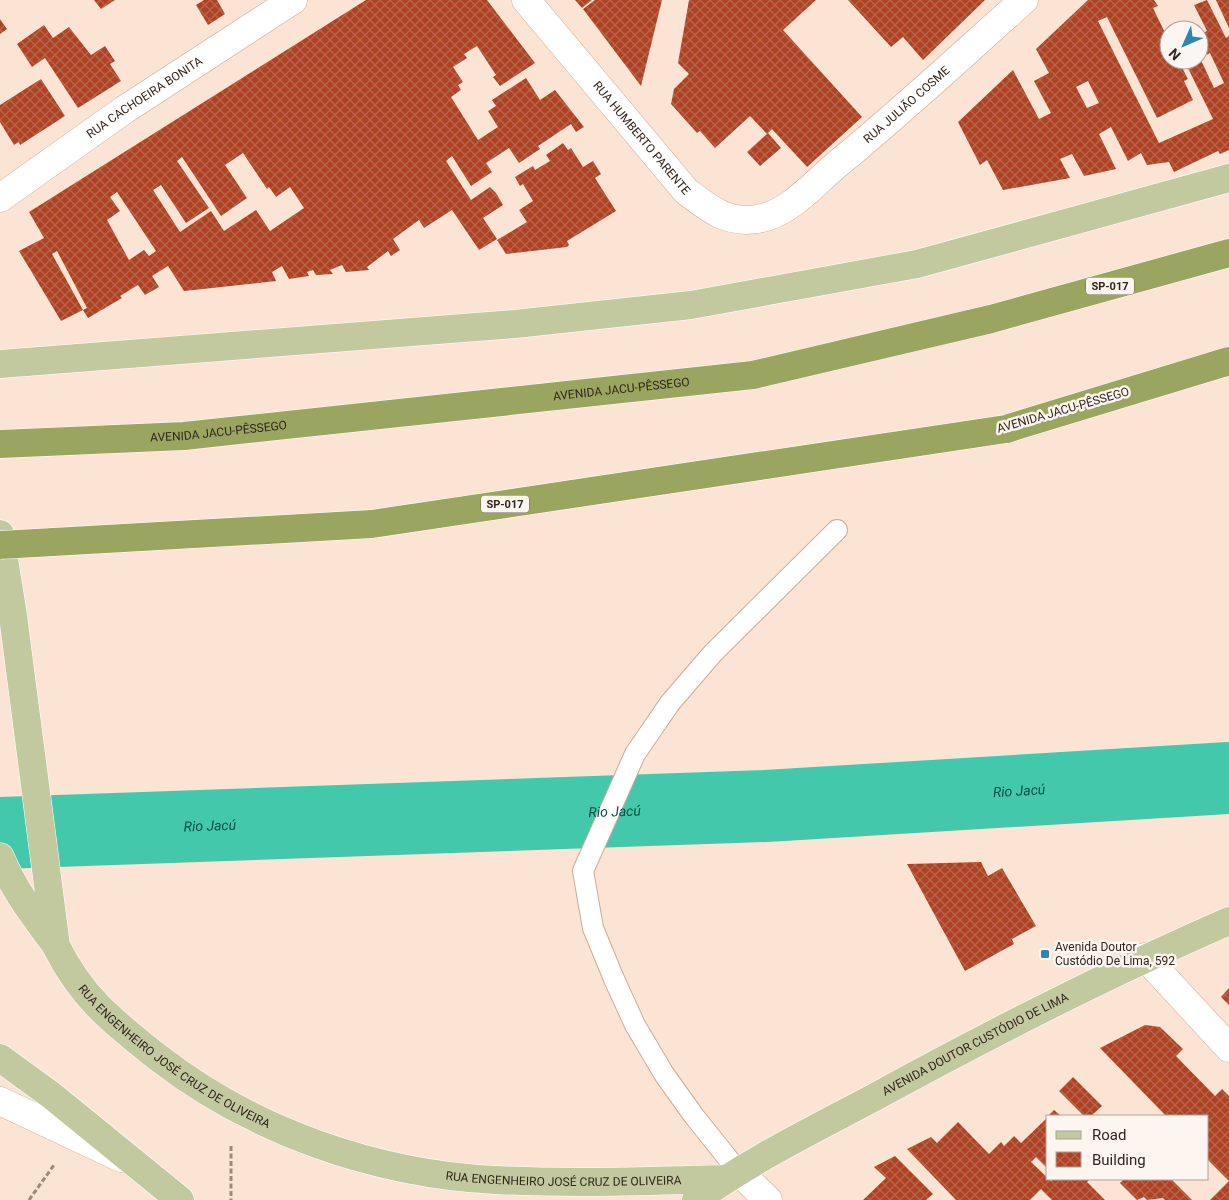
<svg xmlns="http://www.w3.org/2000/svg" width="1229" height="1200" font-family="Roboto,sans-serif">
<defs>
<pattern id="building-cross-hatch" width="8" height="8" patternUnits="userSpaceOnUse" patternTransform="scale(1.25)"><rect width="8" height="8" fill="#b04222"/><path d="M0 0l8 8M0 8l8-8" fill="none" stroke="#b56750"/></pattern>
</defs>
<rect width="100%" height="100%" fill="#fce4d5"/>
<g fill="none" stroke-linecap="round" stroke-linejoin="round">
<path stroke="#43c8ac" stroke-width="72" id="s1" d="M0 833 766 806 1229 778"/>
</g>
<path fill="url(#building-cross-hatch)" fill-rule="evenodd" d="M94 0H115L101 9Z
M204 0H217L225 14 208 25 196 5Z
M366 0H487L535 63 500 86 493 77 496 75 477 46 464 54 467 58 453 67 463 82 458 85 461 90 451 97 478 140 498 127 488 111 496 106 492 100 526 78 540 100 555 90 584 127 576 132 571 124 538 146 540 149 519 163 509 148 486 163 492 172 471 186 452 156 446 161 471 200 490 187 496 193 503 205 483 218 497 239 479 250 452 210 424 228 419 220 393 239 400 250 391 256 388 251 367 267 369 270 346 272 342 265 330 270 333 274 316 275 313 270 307 272 309 276 289 279 282 266 272 272 276 281 184 291 168 266 152 276 159 287 145 295 138 285 120 296 122 298 88 318 83 310 87 308 57 251 52 254 83 310 61 321 19 251 44 238 29 212ZM243 153 267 189 269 187 276 197 290 187 304 208 270 231 256 210 224 231 211 211 180 232 153 190 161 185 186 223 209 208 177 161 182 157 221 216 247 198 225 165ZM117 192 156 251 149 256 144 250 129 260 107 220 120 211 110 197Z
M575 0H592L582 8Z
M595 0H662L641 86 583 9Z
M689 0H816L783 30 862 117 807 167 772 129 767 134 750 116 715 148 700 131 697 133 671 104 674 89 689 74 678 63Z
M848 0H985L923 60 903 37 891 47Z
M1088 0H1154L1158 6 1153 8 1169 41V60H1178L1188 79 1184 81 1193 100 1157 118 1107 17 1098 21 1159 143 1213 119 1184 60H1199V35L1207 31 1194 5 1207 0 1226 38 1229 36V150L1220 154 1218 151 1174 172 1169 162 1147 165 1141 153 1128 161 1111 127 1099 134 1116 169 1084 176 1072 154 1060 159 1070 178 1003 190 987 160 980 165 958 122 1013 70 1039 119 1051 113 1034 81 1049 73 1036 49ZM1210 53 1224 83 1214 88 1200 58ZM1088 81 1099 103 1087 108 1076 87Z
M1216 0H1229V28Z
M0 19 7 29 0 34Z
M44 25 53 38 69 27 91 55 105 46 115 61 110 64 121 81 78 108 45 58 32 67 17 44Z
M41 79 65 116 20 145 19 142 14 145 0 122V105Z
M768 133 781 148 760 166 747 152Z
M563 143 568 150 571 148 583 167 593 161 601 174 595 178 616 211 567 241 569 245 567 247 506 254 497 240 527 222 519 210 533 201 523 184 520 186 515 177 533 166 535 170 550 161 546 155Z
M981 862 988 876 1002 868 1036 926 1012 939 1014 944 965 971 907 864Z
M1229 988V1005L1221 997Z
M1145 1025 1160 1027 1183 1049 1176 1056 1215 1096 1222 1089 1229 1096V1200H1210L1229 1181 1208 1160V1116H1166L1100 1048Z
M1073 1077 1102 1106 1091 1116H1084L1059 1091Z
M1054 1110 1061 1116H1048Z
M1048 1117V1169L1036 1157 1031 1162 1051 1181 1054 1179H1090L1087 1182 1105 1200H1052L1041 1189 1030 1200H956L907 1149 931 1137 937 1143 958 1122 989 1154 1001 1142 1004 1146 1014 1136 1021 1143Z
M895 1156 933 1194 926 1200H863L886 1178 874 1167Z
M1124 1179H1171L1192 1200H1165L1163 1198 1147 1200 1144 1197 1137 1200 1120 1183Z"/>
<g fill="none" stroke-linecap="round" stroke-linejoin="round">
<defs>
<path id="lane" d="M738 1171 694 1116 664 1074 635 1025 614 979 593 928 583 871 635 754 670 703 713 653 837 530"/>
<g id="street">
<path id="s2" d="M526 0 686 191C708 208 727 224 757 219 787 215 813 185 835 166 900 113 961 56 1024 0"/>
<path id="s3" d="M0 198 124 110 293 0"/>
<path d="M1145 957 1229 1048"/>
<path d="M738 1171 768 1200"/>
</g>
<path id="secondary" d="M0 1101 121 1158"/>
<g id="primary">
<path d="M0 364 515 324 691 305 917 264 1229 178"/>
<path id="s4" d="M0 534 13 616 56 946C82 998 112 1021 156 1056 252 1131 375 1174 495 1180 572 1184 649 1181 726 1179"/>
<path d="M0 857C14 890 34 916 55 944"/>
<path d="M0 1058 51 1095 180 1200"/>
<path id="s5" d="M696 1200C751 1160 813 1130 873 1098 990 1034 1107 974 1229 921"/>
</g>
<g id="highway">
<path d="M1006 429 1229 361"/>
<path id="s6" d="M0 444 184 436 753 375 991 319 1229 253"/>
</g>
</defs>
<use href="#lane" stroke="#cfaa92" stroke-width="22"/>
<use href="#street" stroke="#cfaa92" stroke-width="29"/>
<use href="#secondary" stroke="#cfaa92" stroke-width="29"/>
<use href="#primary" stroke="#fff" stroke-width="29"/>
<use href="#highway" stroke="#fff" stroke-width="29"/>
<path stroke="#9c897c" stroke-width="3" stroke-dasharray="5 2.5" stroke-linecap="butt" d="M231 1146V1200
M29 1200 54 1165"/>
<use href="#lane" stroke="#fff" stroke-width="20"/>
<use href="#street" stroke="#fff" stroke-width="28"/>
<use href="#secondary" stroke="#fff" stroke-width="28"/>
<use href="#primary" stroke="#c2c99f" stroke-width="28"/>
<use href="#highway" stroke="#9aa55f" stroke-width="28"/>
<defs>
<path id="highway-bridge" d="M0 545 372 524 1006 429"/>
</defs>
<use href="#highway-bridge" stroke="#fff" stroke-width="29" stroke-linecap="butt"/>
<use href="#highway-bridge" stroke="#9aa55f" stroke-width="28"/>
</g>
<rect fill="#2d85b4" stroke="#fdf5f0" stroke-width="2" x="1040" y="949" width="10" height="10" rx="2.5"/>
<g text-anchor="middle" stroke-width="5" stroke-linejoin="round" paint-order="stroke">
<g fill="#fdf5f0" stroke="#70635b" stroke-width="1">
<rect x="1086" y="277.5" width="48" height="17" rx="4"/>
<rect x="481" y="495.5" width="48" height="17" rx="4"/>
</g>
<g font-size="11" font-weight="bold" fill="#33251b">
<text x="1110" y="290">SP-017</text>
<text x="505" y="508">SP-017</text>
</g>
<g font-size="12" fill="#33251b" stroke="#fdf5f0">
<text dy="4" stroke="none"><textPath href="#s3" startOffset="176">RUA CACHOEIRA BONITA</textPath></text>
<text dy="4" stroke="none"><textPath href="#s2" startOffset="518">RUA JULIÃO COSME</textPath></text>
<text dy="4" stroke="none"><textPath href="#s2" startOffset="180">RUA HUMBERTO PARENTE</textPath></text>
<text dy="4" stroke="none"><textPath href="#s6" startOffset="624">AVENIDA JACU-PÊSSEGO</textPath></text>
<text transform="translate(1063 410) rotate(-16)" y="4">AVENIDA JACU-PÊSSEGO</text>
<text dy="4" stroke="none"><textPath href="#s6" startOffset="219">AVENIDA JACU-PÊSSEGO</textPath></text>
<text dy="4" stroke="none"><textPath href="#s5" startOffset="320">AVENIDA DOUTOR CUSTÓDIO DE LIMA</textPath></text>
<text dy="4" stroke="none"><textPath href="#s4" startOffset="581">RUA ENGENHEIRO JOSÉ CRUZ DE OLIVEIRA</textPath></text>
<text dy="4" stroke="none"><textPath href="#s4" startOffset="1001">RUA ENGENHEIRO JOSÉ CRUZ DE OLIVEIRA</textPath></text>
</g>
<g font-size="12" fill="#33251b" stroke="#fdf5f0" text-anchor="start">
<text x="1055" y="951">Avenida Doutor<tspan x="1055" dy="14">Custódio De Lima, 592</tspan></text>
</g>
<g font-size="14" font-style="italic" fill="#005042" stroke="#fdf5f0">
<text dy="5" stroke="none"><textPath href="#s1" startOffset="1020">Rio Jacú</textPath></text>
<text dy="5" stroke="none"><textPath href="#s1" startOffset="615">Rio Jacú</textPath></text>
<text dy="5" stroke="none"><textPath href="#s1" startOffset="210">Rio Jacú</textPath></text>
</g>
</g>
<rect x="1046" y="1115" width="162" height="65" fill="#fdf5f0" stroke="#aca29b"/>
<rect x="1056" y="1131" width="25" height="8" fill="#c2c99f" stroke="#aca29b"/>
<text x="1092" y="1140" font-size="15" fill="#33251b">Road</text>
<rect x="1056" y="1152" width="25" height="15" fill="url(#building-cross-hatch)" stroke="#aca29b"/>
<text x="1092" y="1165" font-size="15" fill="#33251b">Building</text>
<g transform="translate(1184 45) rotate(225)"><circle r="24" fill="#fdf5f0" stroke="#aca29b"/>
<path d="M0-4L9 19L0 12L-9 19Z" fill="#2d85b4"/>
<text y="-8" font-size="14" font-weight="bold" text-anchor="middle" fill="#33251b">N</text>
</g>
</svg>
